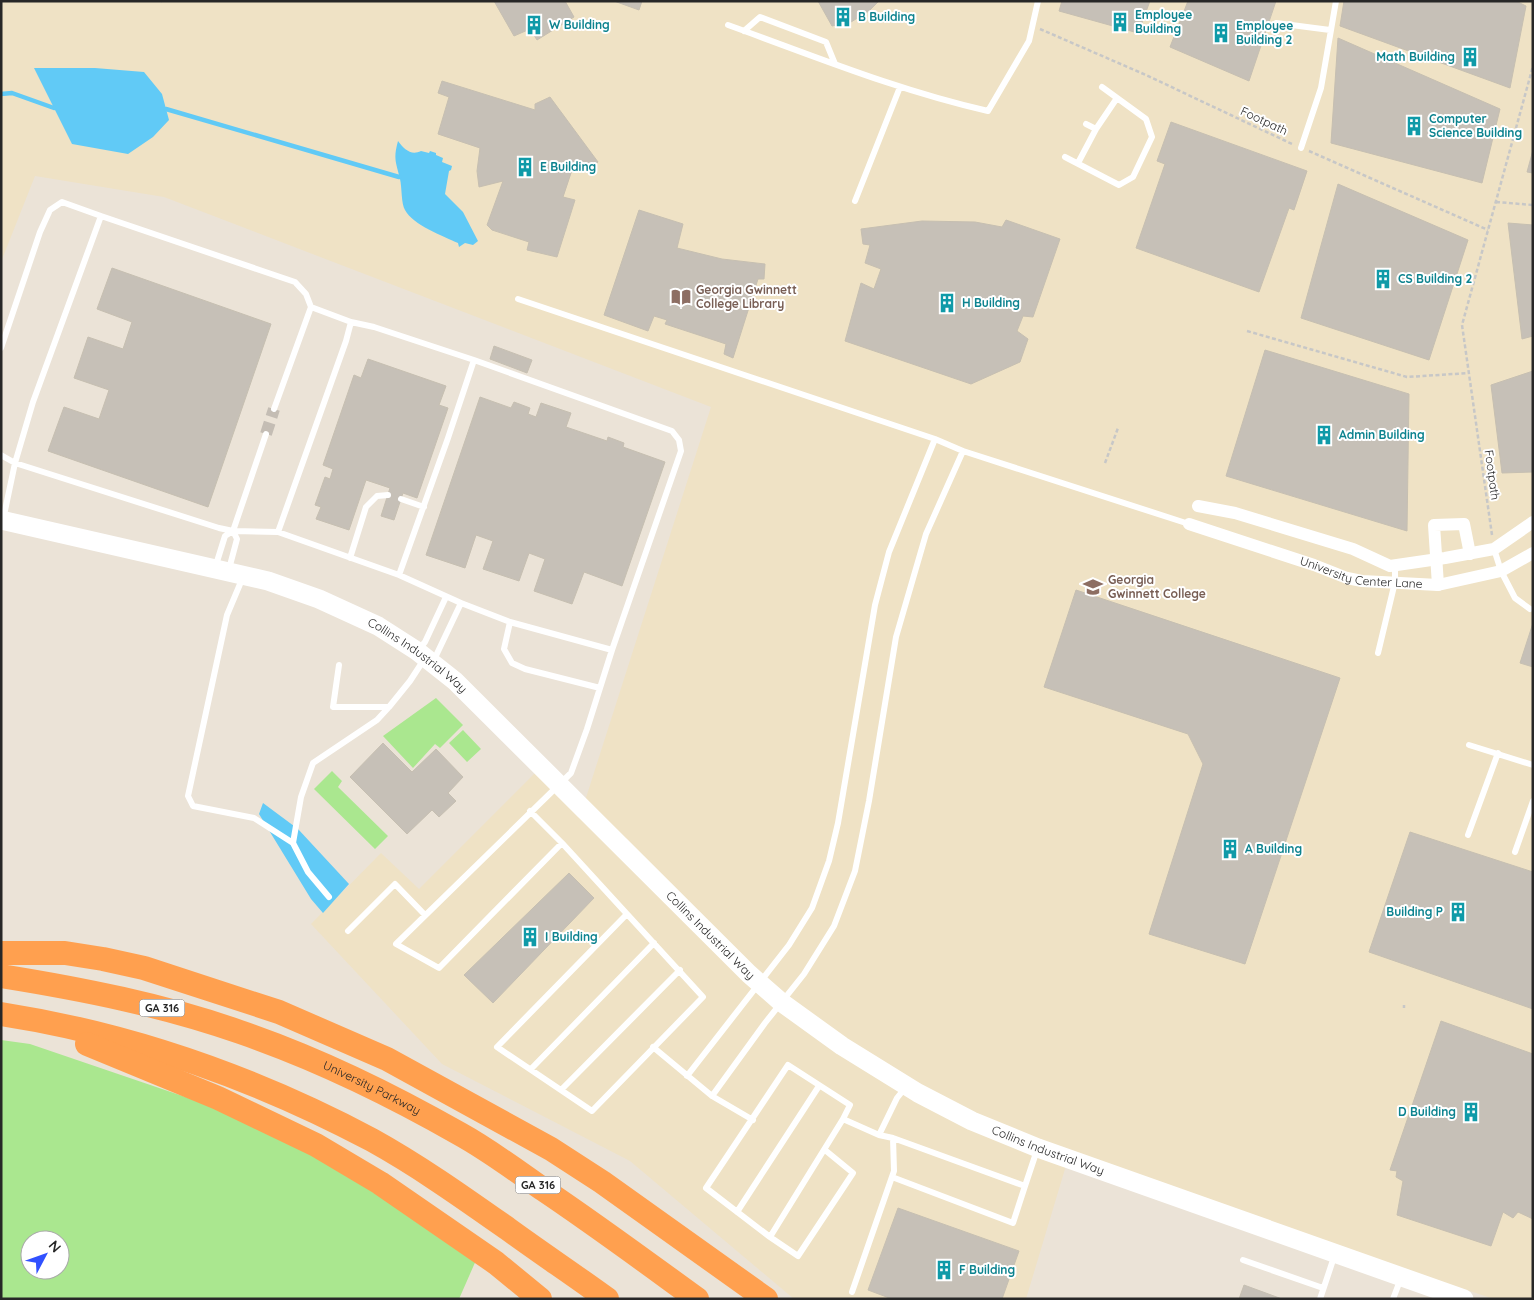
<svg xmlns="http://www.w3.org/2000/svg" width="1534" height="1300" font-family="Quicksand,sans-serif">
<rect width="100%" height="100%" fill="#ebe3d7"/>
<path fill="#efe2c5" d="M1 1H1533V1299H1494L1068 1159 1026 1299H794L630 1161 442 1064 311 924 381 853 419 889 540 768 584 804 711 407 164 197 35 176 1 262Z"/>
<path fill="#aae78f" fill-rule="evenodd" d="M436 698 463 725 440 748 435 744 413 768 383 736Z
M463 730 481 749 467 762 449 743Z
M332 771 342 781 338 787 388 836 375 849 314 789Z
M1 1040 30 1044 268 1125 477 1258 459 1299H1ZM30 1240H60V1270H30Z"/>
<path fill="#61caf6" d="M34 68H95L144 72 162 94 169 120 153 137 128 154 72 144Z
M398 141C404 149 411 156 421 151L429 153 430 151 436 153V155L443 158 442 162 452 166 451 170 449 171 445 194 463 212 478 241 473 245 465 243 459 247 458 243C443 236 413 225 405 210 401 204 402 187 400 179 396 162 393 159 398 141Z
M263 803 298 829 349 884 323 913 311 899 259 814Z"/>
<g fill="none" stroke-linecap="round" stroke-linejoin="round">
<path stroke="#61caf6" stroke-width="4.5" d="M1 94 12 93 54 108
M166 109 399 177"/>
</g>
<path fill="#c6c0b7" stroke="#c6bfb1" d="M494 1H565L574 17 537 40 530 29 514 36Z
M614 1H642L639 10Z
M818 1H879L869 11 851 22 832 26Z
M1062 1H1150L1138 33 1059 11Z
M1188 1H1276L1249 81 1170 47Z
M1344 1H1516L1526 6 1510 88 1340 26Z
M1338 38 1500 109 1482 183 1331 143Z
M442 81 535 110V104L550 97 598 162 585 172 574 164 563 197 575 200 557 257 527 250 529 242 492 230 487 225 503 181 479 187 477 171 480 148 438 134 449 97 438 93Z
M1171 122 1307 171 1294 210 1289 208 1259 292 1136 248 1165 164 1157 161Z
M1533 150V173L1527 172Z
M1338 184 1468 240 1429 360 1301 318Z
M639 210 683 224 677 248 722 259 765 264 764 279H758L733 358 724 354 726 344 665 324 667 320 654 316 648 331 604 315Z
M1006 220 1060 239 1033 317 1023 316 1017 331 1028 339 1020 362 971 384 845 341 861 283 874 289 881 269 865 263 870 245 863 244 861 229 922 221 975 222 1002 227Z
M1508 223 1533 225V336L1522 339Z
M112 268 271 324 208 507 48 451 64 407 99 419 109 390 74 378 88 337 123 349 132 322 97 309Z
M494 346 532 360 527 373 490 359Z
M1265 350 1409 394 1407 531 1226 476Z
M368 359 446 386 439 405 448 408 417 498 403 493 394 520 381 516 390 488 366 480 349 530 316 519 321 507 315 505 325 477 330 479 333 469 323 465 354 375 361 378Z
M1533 371V472L1502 473 1491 385Z
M480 397 511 408 514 402 530 408 528 414 536 417 541 403 571 413 566 427 607 441 608 437 624 443 623 447 665 462 622 586 584 572 572 604 534 591 545 559 529 553 519 581 483 569 493 541 476 535 465 568 426 555Z
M1076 590 1340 678 1245 964 1149 934 1203 764 1188 734 1044 687Z
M1533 623V667L1520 663Z
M383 743 412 772 436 749 463 777 448 793 456 801 439 817 432 810 407 834 350 777Z
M1410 832 1533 872V1009L1369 952Z
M569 873 594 898 493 1003 464 975Z
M1441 1021 1533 1054V1219L1518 1212 1513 1218 1503 1212 1491 1246 1397 1215 1403 1181 1396 1177 1397 1171 1390 1170Z
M898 1208 1019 1251 1002 1299H892L868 1290Z
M1244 1285 1282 1299H1239Z"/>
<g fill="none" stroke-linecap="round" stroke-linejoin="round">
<path stroke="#c4bdb4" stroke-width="12" stroke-dasharray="12 6" stroke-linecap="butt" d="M266 434 274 409"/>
<path stroke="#c7c7c7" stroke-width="2.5" stroke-dasharray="4 2.5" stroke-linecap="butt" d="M161 1H162
M1040 29 1146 75 1292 144
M1309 151 1488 230
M1496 202 1533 205
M1247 331 1407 377 1469 373
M1105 463 1118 428
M1492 535 1462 325 1533 66
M1404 1005V1008"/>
<path stroke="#fff" stroke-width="6" d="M1276 23 1330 30
M728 25C814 56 899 91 988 111L1029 41 1038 1
M744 31 760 17 826 42 835 64
M1086 124 1096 129 1117 98
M1301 148 1321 88 1336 1
M1065 157 1119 185 1133 177 1152 137 1146 119 1102 87
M1078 163 1096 129
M855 201 900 87
M518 299 935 439 963 451 1189 524
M1 348 40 232 50 210 62 202 101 216
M1 455 15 463 219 528 233 531 266 434
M401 499 424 507
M3 520 15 463 33 402 101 216 295 282 306 294 311 307 274 409
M278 532 346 341 351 322
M1494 549 1501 571 1515 598 1530 609
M350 558 366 507 377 496 388 495
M215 568 225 536 233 531 278 532 399 575 461 603 510 622 612 650 681 451 679 440 672 431 474 360 374 327 351 322 311 307
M229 569 237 539 233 531
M399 575 448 438 474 360
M243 577 227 615 188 796 193 806 254 818 293 843
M510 622 504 649 512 663 525 669 600 688
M419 649 425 642 446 597
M1378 653 1395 582V565
M433 662 461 603
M339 665 333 707H389L410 681 425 658
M1469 745 1533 765
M530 811 562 843 439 968 396 944 571 773 587 729 612 650
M1468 835 1498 753
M562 843 627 914
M1515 852 1533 801
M329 897 308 872 293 843 301 797 313 763 377 720 389 707
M627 914 703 997 592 1111 497 1047Z
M348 931 395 884 425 915
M653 1047 712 1096 753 1120
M531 1069 654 943
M687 1076 789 945 812 908 829 861 838 823 875 605 889 552 935 439
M561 1090 680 970
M712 1096 765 1023 804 974 834 926 855 871 869 801 896 637 926 534 963 451
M879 1135 897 1098 905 1088
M825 1150 853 1173 798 1256 770 1237 706 1188 788 1065 850 1105 843 1119
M892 1177 1013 1223 1025 1186 893 1138
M1025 1186 1037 1150
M737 1212 819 1086
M770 1237 843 1119 879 1135 893 1138 894 1171 852 1292
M1243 1260 1323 1288
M1320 1299 1335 1254
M1393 1299 1401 1278"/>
<g stroke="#fff" stroke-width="12">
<path d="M1198 506 1235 513 1353 549 1390 566 1445 558 1494 549 1533 522"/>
<path id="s1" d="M1189 524 1314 565 1347 578 1362 581 1438 585 1501 571 1533 553"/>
<path d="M1438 585 1434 525 1464 524 1470 554"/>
</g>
<path stroke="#fff" stroke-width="19" id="s2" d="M1 520 268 581 319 599 378 626 417 651 455 681 749 974 781 1002 842 1046 918 1093 972 1121 1038 1148 1464 1299"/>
<g stroke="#ffa04f" stroke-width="24">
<path d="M1 953H65L103 959 144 968 279 1012 387 1059 551 1149 602 1182 766 1299"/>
<path id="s3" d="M1 976C82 989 163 1005 240 1032 316 1058 390 1094 460 1134 489 1150 517 1171 544 1190 596 1225 646 1262 697 1299"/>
<path d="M1 1014C130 1034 257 1079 372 1140 419 1166 464 1198 508 1229 541 1253 574 1275 607 1299"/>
<path d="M87 1044 218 1098 316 1145 380 1183 496 1263 540 1299"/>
</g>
</g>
<defs>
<symbol id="building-bare" viewBox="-9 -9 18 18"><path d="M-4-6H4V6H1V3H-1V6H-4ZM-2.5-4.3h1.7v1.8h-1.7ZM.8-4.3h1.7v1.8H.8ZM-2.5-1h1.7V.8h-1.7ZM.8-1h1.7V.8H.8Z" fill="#0f9aa8" stroke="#fff" stroke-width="2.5" paint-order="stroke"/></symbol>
<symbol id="library-bare" viewBox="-9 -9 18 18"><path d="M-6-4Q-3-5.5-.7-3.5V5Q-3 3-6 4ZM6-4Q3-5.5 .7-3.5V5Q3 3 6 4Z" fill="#8d6e63" stroke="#fff" stroke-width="2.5" paint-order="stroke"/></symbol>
<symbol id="university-bare" viewBox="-9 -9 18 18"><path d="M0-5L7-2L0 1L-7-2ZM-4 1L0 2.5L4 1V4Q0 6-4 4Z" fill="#8d6e63" stroke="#fff" stroke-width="2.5" paint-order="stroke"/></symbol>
</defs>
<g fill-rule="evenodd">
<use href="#building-bare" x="829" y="3" width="28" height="28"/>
<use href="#building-bare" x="1106" y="8" width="28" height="28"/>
<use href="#building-bare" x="520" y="11" width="28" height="28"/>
<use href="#building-bare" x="1207" y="19" width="28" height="28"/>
<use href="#building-bare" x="1456" y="43" width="28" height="28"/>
<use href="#building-bare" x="1400" y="112" width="28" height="28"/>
<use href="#building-bare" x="511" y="153" width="28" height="28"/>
<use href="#building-bare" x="1369" y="265" width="28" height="28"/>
<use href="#library-bare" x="667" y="283" width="28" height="28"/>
<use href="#building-bare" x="933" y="289" width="28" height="28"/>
<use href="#building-bare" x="1310" y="421" width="28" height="28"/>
<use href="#university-bare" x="1079" y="573" width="28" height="28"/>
<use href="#building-bare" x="1216" y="835" width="28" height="28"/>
<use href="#building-bare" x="1444" y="898" width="28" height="28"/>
<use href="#building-bare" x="516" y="923" width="28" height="28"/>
<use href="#building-bare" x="1457" y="1098" width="28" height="28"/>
<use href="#building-bare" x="930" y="1256" width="28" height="28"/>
</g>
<g text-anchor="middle" stroke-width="4" stroke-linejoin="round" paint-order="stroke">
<g fill="#fff" stroke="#686868" stroke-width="1">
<rect x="139.5" y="999.5" width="45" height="17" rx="4"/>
<rect x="515.5" y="1176.5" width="45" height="17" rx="4"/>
</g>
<g font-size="11" font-weight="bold" fill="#272727">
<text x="162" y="1012">GA 316</text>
<text x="538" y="1189">GA 316</text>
</g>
<g font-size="12" font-weight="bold" fill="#0d838f" stroke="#fff" text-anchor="start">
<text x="1135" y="19">Employee<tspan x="1135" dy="14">Building</tspan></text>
<text x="858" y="21">B Building</text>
<text x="549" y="29">W Building</text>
<text x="1236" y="30">Employee<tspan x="1236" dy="14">Building 2</tspan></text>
<text x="1455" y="61" text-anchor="end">Math Building</text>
<text x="1429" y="123">Computer<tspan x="1429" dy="14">Science Building</tspan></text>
<text x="540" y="171">E Building</text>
<text x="1398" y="283">CS Building 2</text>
<text x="962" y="307">H Building</text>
<text x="1339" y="439">Admin Building</text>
<text x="1245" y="853">A Building</text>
<text x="1443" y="916" text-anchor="end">Building P</text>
<text x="545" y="941">I Building</text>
<text x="1456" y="1116" text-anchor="end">D Building</text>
<text x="959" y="1274">F Building</text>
</g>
<g font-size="12" fill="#272727" stroke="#fff">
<text transform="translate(1264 121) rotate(25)" y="4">Footpath</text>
<text transform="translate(1492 475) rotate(82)" y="4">Footpath</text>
<text dy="4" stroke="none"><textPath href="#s1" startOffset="180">University Center Lane</textPath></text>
<text dy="4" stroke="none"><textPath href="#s2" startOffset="442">Collins Industrial Way</textPath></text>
<text dy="4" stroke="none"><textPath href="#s2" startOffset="848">Collins Industrial Way</textPath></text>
<text dy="4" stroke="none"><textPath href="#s3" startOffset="389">University Parkway</textPath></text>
<text dy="4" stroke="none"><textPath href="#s2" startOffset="1252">Collins Industrial Way</textPath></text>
</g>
<g font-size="12" font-weight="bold" fill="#785e54" stroke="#fff" text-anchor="start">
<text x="696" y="294">Georgia Gwinnett<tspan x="696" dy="14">College Library</tspan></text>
<text x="1108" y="584">Georgia<tspan x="1108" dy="14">Gwinnett College</tspan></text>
</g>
</g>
<rect width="1534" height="1300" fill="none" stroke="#272727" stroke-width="5"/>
<g transform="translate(45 1255) rotate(49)"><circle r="24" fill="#ffffff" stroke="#a9a9a9"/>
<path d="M0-4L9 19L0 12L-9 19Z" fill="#3151ff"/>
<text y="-8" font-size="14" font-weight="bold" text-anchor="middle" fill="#272727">N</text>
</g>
</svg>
